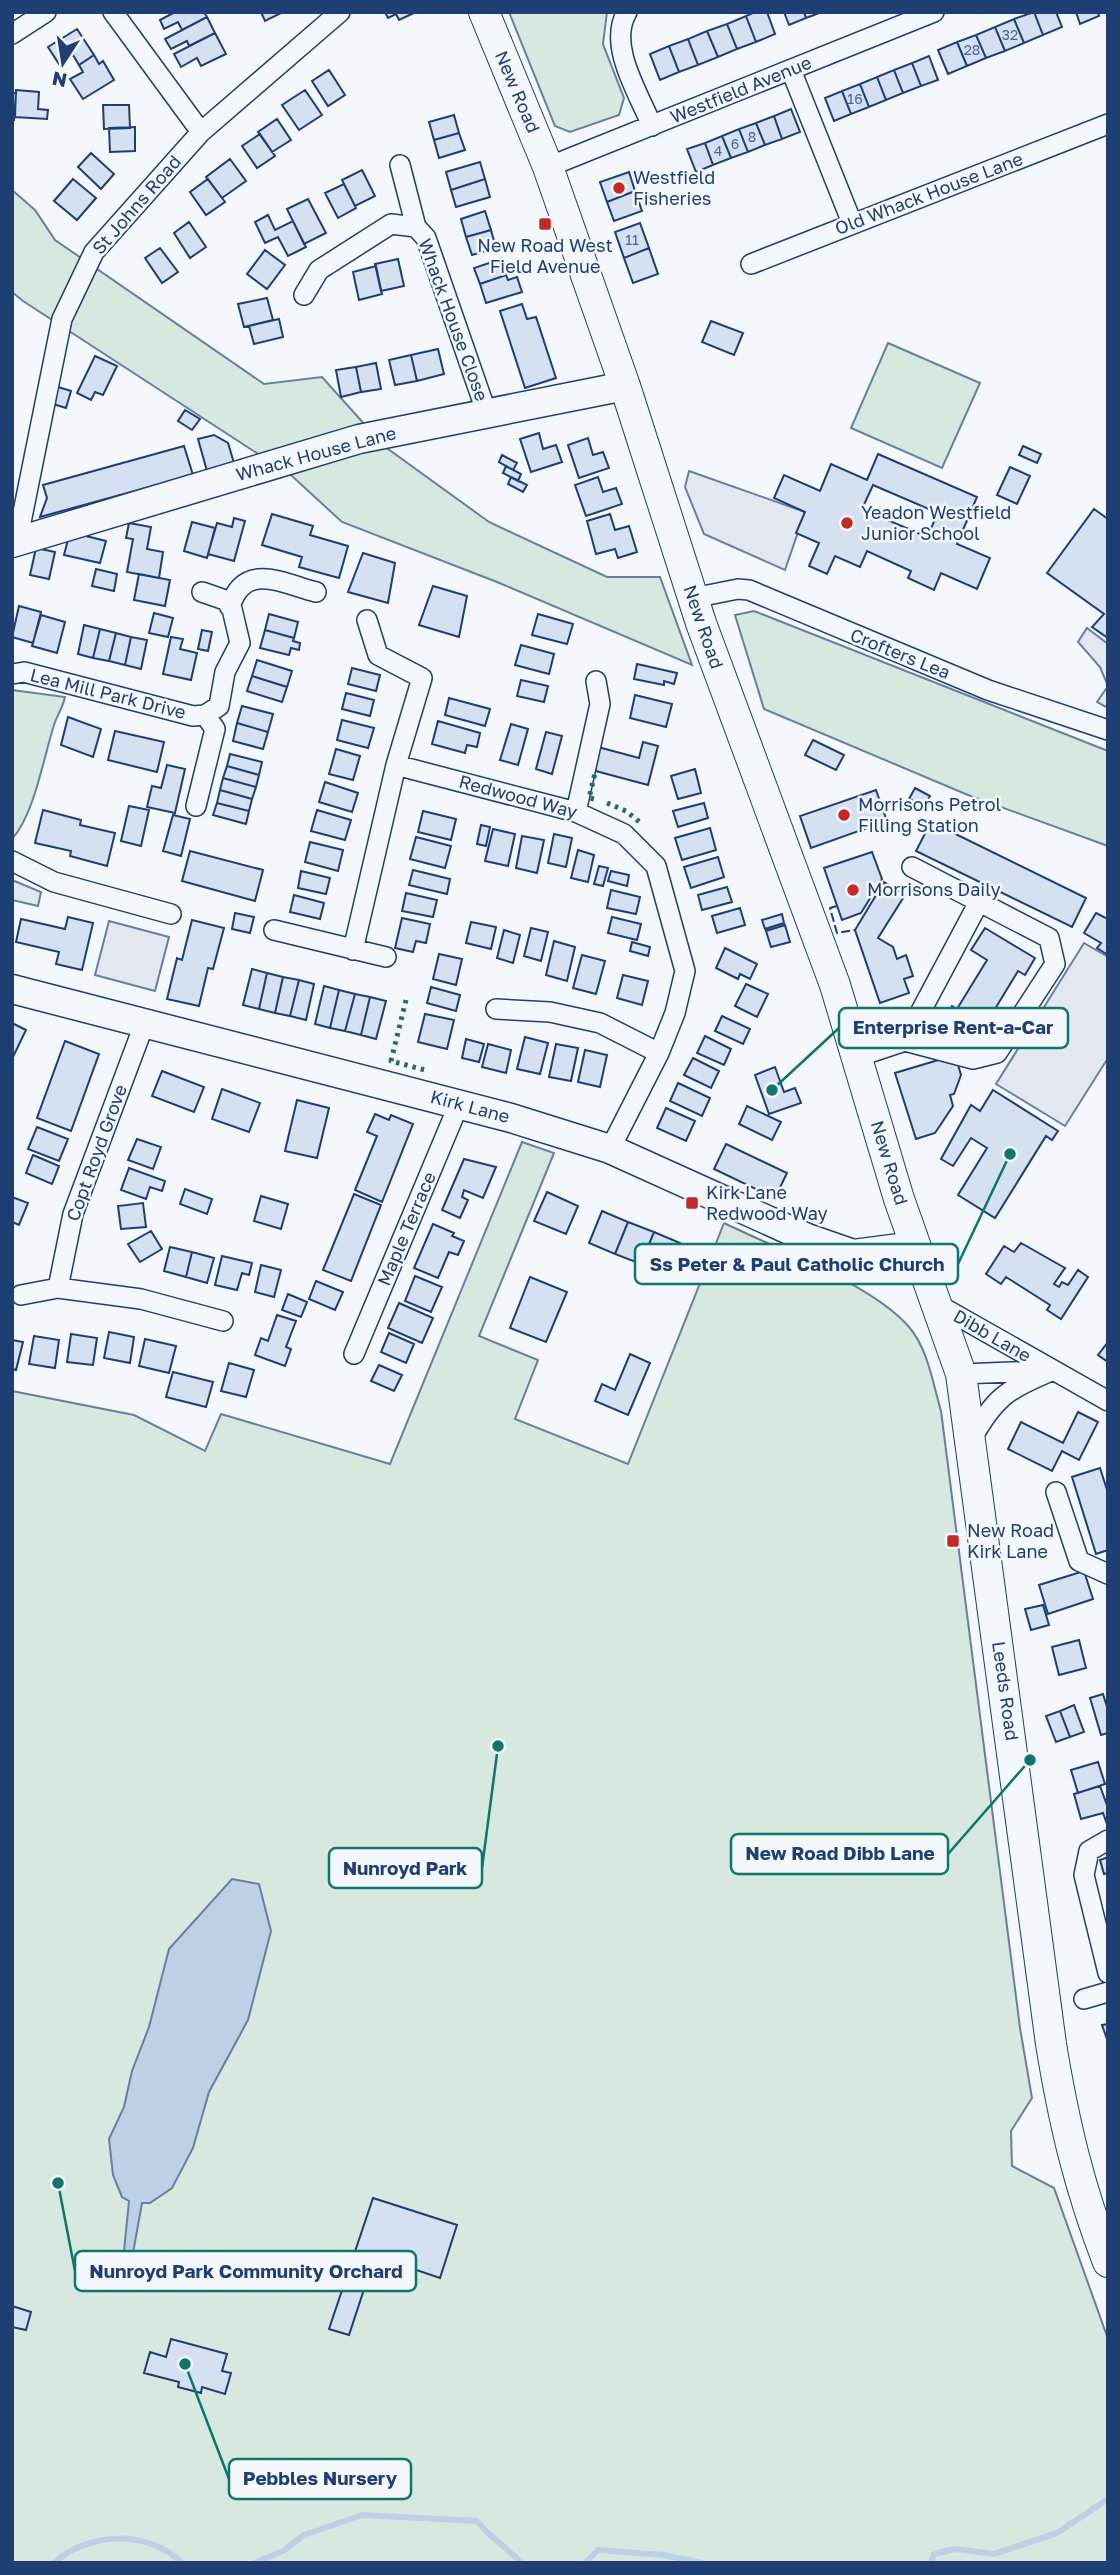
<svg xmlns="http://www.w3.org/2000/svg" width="1120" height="2575" font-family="'Golos Text',sans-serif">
<rect width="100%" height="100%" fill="#f4f7fb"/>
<path fill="#d7e8df" stroke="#687fa3" stroke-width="2" d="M509 12H607L603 44 624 98 619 115 570 132 555 126Z
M12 190 35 210 55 240 264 384 322 377 384 446 489 522 607 577H660L692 665 497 582 342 522 292 476 23 301 12 292Z
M888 343 980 383 942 468 851 428Z
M754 611 1108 751V846L968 795 764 709 735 615Z
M12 690 65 697C63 707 58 714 55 722 44 754 35 814 12 839Z
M522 1142 554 1153 479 1336 538 1360 515 1419 628 1464 724 1223C775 1248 873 1285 909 1327 928 1349 933 1384 941 1411L1020 2028 1032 2098 1011 2131 1012 2166 1054 2188 1108 2339V2563H12V1391L134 1415 205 1451 221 1414 390 1464Z"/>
<path fill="#e3e8f0" stroke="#687fa3" stroke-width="2" d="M689 471 805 512 785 570 704 534 685 487Z
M1087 628 1108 644V708L1097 702 1108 686 1100 667 1078 642Z
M12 880 41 892 38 906 12 900Z
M109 921 169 937 155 991 95 975Z
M1084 943 1108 957V1058L1065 1126 996 1084Z"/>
<path fill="#bed0e5" stroke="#687fa3" stroke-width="2" d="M232 1879 259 1884 271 1931 248 2020 209 2092 193 2148 172 2188 150 2203H142L133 2253 124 2251 129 2201 122 2197 113 2175 109 2139 124 2107 132 2071 149 2027 169 1949Z"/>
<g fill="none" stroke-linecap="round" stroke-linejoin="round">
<path stroke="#bed0e5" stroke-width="6" d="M54 2563C88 2532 148 2529 182 2563
M255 2563 283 2551 304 2535 362 2515 477 2521C490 2538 507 2547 521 2563
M585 2563 598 2550 663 2555 702 2563
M931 2563 934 2554 955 2549 994 2554 1057 2533 1108 2499"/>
</g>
<path fill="#d5e0f0" stroke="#1d3f73" stroke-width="2" fill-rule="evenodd" d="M175 12H204L207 17 182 30 178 22 164 29 160 20Z
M261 12H283L265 21Z
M385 12H416L399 20 396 14 388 18Z
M755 12H767L775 34 756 42 746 16Z
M784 12H804L806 18 789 25Z
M804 12H822L806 18Z
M1034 12H1056L1062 27 1043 35Z
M1034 12 1043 35 1024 43 1014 19Z
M1076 12H1098L1099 16 1080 24Z
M746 16 756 42 737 49 727 24Z
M207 17 215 33 189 46 187 41 171 49 165 39Z
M1014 19 1024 43 1005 51 995 27Z
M727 24 737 49 718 57 707 31Z
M995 27 1005 51 986 58 976 35Z
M77 29 94 55 79 65 73 55 59 64 48 47Z
M707 31 718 57 698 65 688 39Z
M215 33 226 54 201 66 197 58 181 67 174 54Z
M976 35 986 58 967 66 957 42Z
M688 39 698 65 679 72 669 46Z
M957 42 967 66 948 74 938 50Z
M669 46 679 72 660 80 650 54Z
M94 55 99 64 103 61 114 80 83 99 70 79 83 72 79 65Z
M929 56 938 80 921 86 912 63Z
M912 63 921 86 903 93 894 70Z
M329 70 345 95 328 106 312 81Z
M894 70 903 93 886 100 877 77Z
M877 77 886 100 869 107 860 84Z
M860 84 869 107 851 114 842 91Z
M16 90 39 92 38 109 48 110 47 119 15 117Z
M305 90 322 115 299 130 282 105Z
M842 91 851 114 834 121 825 98Z
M12 93H16L14 120H12Z
M103 105H129L130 128 104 129Z
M791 109 800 132 782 139 774 116Z
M454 115 459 133 434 140 429 122Z
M774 116 782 139 765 145 756 123Z
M277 119 291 140 272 152 258 132Z
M756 123 765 145 748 152 739 129Z
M135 127V151L110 152 109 128Z
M739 129 748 152 731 158 722 136Z
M459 133 465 150 439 158 434 140Z
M260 134 275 156 257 168 242 146Z
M722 136 731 158 713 165 705 143Z
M705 143 713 165 696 172 687 149Z
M91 153 114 174 101 189 78 167Z
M230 159 246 181 222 198 206 177Z
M480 162 485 179 451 190 446 172Z
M362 170 375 196 355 206 342 180Z
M629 172 635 191 607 202 600 182Z
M73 179 96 198 77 220 54 201Z
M208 179 225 202 206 215 190 192Z
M485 179 490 197 456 207 451 190Z
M344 184 356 208 338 218 325 193Z
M635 191 642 211 614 221 607 202Z
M308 199 326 233 304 244 287 209Z
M485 211 491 230 466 237 461 219Z
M268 215 275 230 293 221 306 247 288 256 278 237 265 243 255 222Z
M189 222 206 247 190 258 174 233Z
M640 223 649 248 624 258 615 232Z
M491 230 496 248 472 255 466 237Z
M160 248 178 272 162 283 145 258Z
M649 248 658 274 633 283 624 258Z
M265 250 285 265 267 289 247 274Z
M398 259 404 286 381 291 375 264Z
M501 259 506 275 480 284 474 268Z
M376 266 382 294 359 300 353 272Z
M506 275 508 280 517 277 522 292 486 303 480 284Z
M267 298 273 320 244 327 238 304Z
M522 304 527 319 536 317 556 378 525 388 500 311Z
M279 319 283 337 254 344 249 326Z
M711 321 743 333 734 355 702 342Z
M438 349 444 374 417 381 411 355Z
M411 355 417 381 395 385 389 360Z
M95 356 117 366 103 395 95 392 91 400 77 393Z
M376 363 381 389 361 392 356 367Z
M356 367 361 392 341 397 336 370Z
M58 387 71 391 66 408 53 404Z
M185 410 200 419 192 430 178 421Z
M539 433 543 449 556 445 562 462 531 472 520 439Z
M214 435 228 443 234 463 207 471 198 439Z
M588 438 593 455 603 452 609 468 579 478 568 445Z
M184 446 193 475 40 517 47 498 43 485Z
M1023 446 1041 454 1037 463 1019 455Z
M878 454 977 497 957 544 990 558 977 589 941 573 934 590 908 578 911 571 867 551 860 567 835 556 827 574 809 566 819 543 796 533 805 512 774 498 784 475 820 491 831 464 867 480ZM873 485 938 513 927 537 862 509Z
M502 455 517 463 513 470 499 462Z
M506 466 521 474 518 481 503 473Z
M1010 467 1030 476 1017 504 997 495Z
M511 477 527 485 523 492 508 484Z
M598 477 603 492 616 488 622 504 586 516 575 485Z
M1094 509 1108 519V638L1092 627 1104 614 1047 573Z
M272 514 313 526 310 535 348 546 339 578 299 567 302 557 262 545Z
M610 514 615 530 629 526 637 552 618 558 615 549 596 554 587 521Z
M234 518 245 521 234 561 208 554 217 523 232 527Z
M192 522 215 528 207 558 184 551Z
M129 523 151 527 147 549 163 552 159 578 127 572 133 539 126 538Z
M70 532 106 541 100 563 64 555Z
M36 548 55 552 49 579 30 575Z
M363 553 395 563 388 603 348 592Z
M96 569 117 574 114 591 92 586Z
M139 574 170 580 165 606 134 600Z
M433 586 467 596 459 637 419 625Z
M19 606 41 612 33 643 12 637Z
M154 613 173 618 168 637 149 633Z
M269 614 298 622 294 638 265 630Z
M538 614 573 624 567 644 532 635Z
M41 615 65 622 57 653 32 646Z
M84 625 100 629 93 658 78 654Z
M100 629 116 633 109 661 93 658Z
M202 630 212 632 208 651 198 649Z
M265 630 294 638 293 641 300 643 299 650 291 648 289 655 260 648Z
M116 633 131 637 125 665 109 661Z
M131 637 147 640 141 669 125 665Z
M171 637 183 639 180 649 197 653 191 680 163 674Z
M521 645 554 654 549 674 515 665Z
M257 660 292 671 287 687 252 676Z
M637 664 677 673 674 684 664 681V685L634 679Z
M352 668 380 675 376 691 348 684Z
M252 676 287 687 282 702 247 691Z
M521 680 548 686 544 702 517 696Z
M346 693 374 700 370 716 342 709Z
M635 695 672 704 666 727 630 718Z
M449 698 490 709 485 726 445 715Z
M242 706 273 714 268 732 237 723Z
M68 717 101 729 93 757 61 745Z
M342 720 374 728 368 748 337 740Z
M438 721 480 733 477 747 467 745 465 753 432 744Z
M237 723 268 732 263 749 233 741Z
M511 724 528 729 518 765 500 760Z
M115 731 164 742 157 772 108 760Z
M546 732 562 736 552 774 536 769Z
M813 740 844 755 836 770 805 755Z
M643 742 658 746 648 785 592 770 598 747 639 758Z
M336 749 360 756 353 780 329 774Z
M230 754 262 762 259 775 227 766Z
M167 765 185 769 175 813 147 807 152 786 161 788Z
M227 766 259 775 256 787 223 778Z
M695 769 701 793 678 799 671 776Z
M223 778 256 787 252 799 220 790Z
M325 782 358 793 352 812 319 802Z
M915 788 930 796 925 807 909 799Z
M220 790 252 799 249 811 217 803Z
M876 790 887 821 811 848 800 816Z
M217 803 249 811 246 824 213 815Z
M704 803 708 818 678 827 673 811Z
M129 806 149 810 141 846 121 841Z
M43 810 81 820 80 825 115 833 107 866 70 856 71 851 35 843Z
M317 810 351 820 345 840 311 831Z
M423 811 456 819 451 840 418 832Z
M173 815 190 819 181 856 163 851Z
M931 822 1086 898 1072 927 916 851Z
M481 825 490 827 486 846 477 844Z
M710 828 716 850 682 860 675 838Z
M493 829 515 834 508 866 485 861Z
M554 834 572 838 566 867 548 863Z
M522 836 544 840 537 873 516 868Z
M416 837 451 846 445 868 410 859Z
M310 842 343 850 338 871 305 862Z
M578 850 594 855 588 882 571 878Z
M190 851 263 870 255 901 182 881Z
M872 852 882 879 861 913 842 920 824 868Z
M718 857 724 877 691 888 684 867Z
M599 866 608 868 603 886 594 884Z
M413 870 450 879 447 894 409 885Z
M301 871 330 878 326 894 298 888Z
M611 871 629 875 627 886 608 881Z
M884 882 905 895 878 938 893 947 897 959 906 955 913 976 904 979 909 993 880 1003 855 930Z
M727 887 732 902 702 910 698 895Z
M611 890 640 897 636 914 607 908Z
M406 893 437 900 433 917 402 911Z
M294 895 324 903 320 919 290 912Z
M740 908 745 925 717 933 712 916Z
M235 913 254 917 250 933 232 929Z
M1096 913 1108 919V955L1097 948 1101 943 1084 933Z
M782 914 784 923 765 929 762 920Z
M68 917 93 923 82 970 56 964 59 952 16 942 21 919 65 929Z
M612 917 641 924 637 940 608 933Z
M402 918 430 924 426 943 416 941 413 952 395 948Z
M192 920 224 928 213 969 208 968 199 1006 167 999 177 958 182 960Z
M471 922 496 927 491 949 466 943Z
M785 925 790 942 771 947 766 931Z
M531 928 548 932 541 961 524 956Z
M985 928 1035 958 1025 975 1018 971 984 1027 991 1031 983 1045 943 1020 952 1006 957 1009 987 960 971 950Z
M504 930 520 935 513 963 497 958Z
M554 941 575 947 567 981 546 975Z
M632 942 650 947 648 956 630 951Z
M725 948 757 964 750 979 740 974 738 979 716 968Z
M439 954 462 959 456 985 433 979Z
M582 955 605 961 596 994 573 988Z
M252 969 267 973 259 1009 243 1005Z
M267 973 283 977 275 1013 259 1009Z
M623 975 648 981 642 1005 617 998Z
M283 977 299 980 290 1016 275 1013Z
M299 980 314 984 306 1020 290 1016Z
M746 984 768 994 757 1017 735 1006Z
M324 986 339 990 330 1028 315 1024Z
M431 987 460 995 456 1011 427 1003Z
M339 990 355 994 345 1031 330 1028Z
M355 994 370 997 361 1035 345 1031Z
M370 997 386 1001 376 1039 361 1035Z
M425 1014 454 1020 447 1049 418 1042Z
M722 1016 750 1029 743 1044 715 1031Z
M12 1023 26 1030 12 1059Z
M705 1036 731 1049 724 1065 697 1053Z
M525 1037 548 1043 540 1074 517 1069Z
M466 1039 484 1044 479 1062 462 1058Z
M65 1041 99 1054 71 1131 37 1118Z
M488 1044 511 1050 506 1073 482 1067Z
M556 1044 578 1048 571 1081 549 1077Z
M585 1050 607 1055 600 1087 578 1082Z
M955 1055 961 1075 954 1094 950 1095 953 1106 935 1133 916 1139 895 1073Z
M693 1058 719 1071 711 1088 684 1075Z
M775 1067 784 1092 795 1088 801 1103 769 1114 755 1075Z
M162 1071 204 1087 194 1112 152 1096Z
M678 1083 710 1098 702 1116 670 1101Z
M222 1089 260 1103 249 1132 212 1119Z
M993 1090 1058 1131 1052 1140 1046 1136 995 1218 958 1195 987 1148 971 1138 953 1166 941 1159 971 1105 980 1111Z
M297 1100 329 1108 317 1158 285 1151Z
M747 1106 781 1122 772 1140 739 1124Z
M666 1108 695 1121 686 1141 657 1128Z
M375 1114 389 1120 391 1115 413 1124 382 1202 355 1190 377 1136 367 1132Z
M37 1127 68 1139 59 1161 28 1149Z
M137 1139 161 1147 153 1169 128 1160Z
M726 1144 787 1173 775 1198 714 1169Z
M33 1155 59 1166 52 1184 26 1173Z
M464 1159 496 1167 483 1198 464 1190 462 1197 468 1200 460 1218 442 1210Z
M129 1168 165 1181 162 1191 150 1187 146 1199 121 1190Z
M185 1189 212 1199 207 1214 180 1204Z
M547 1192 578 1206 566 1234 534 1221Z
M354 1194 381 1205 351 1281 323 1270Z
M261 1196 288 1204 281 1229 254 1221Z
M12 1197 28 1203 19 1225 12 1222Z
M143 1203 146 1227 121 1229 118 1206Z
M602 1211 628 1222 615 1254 589 1243Z
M628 1222 654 1232 641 1264 615 1254Z
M433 1224 454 1233 452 1236 464 1241 458 1255 449 1252 438 1278 414 1268Z
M151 1231 162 1249 140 1262 128 1244Z
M654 1232 680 1243 667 1275 641 1264Z
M1021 1243 1065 1268 1054 1284 1059 1287 1062 1282 1068 1285 1078 1270 1088 1277 1061 1319 1047 1310 1050 1305 1006 1277 1001 1284 986 1274 1004 1246 1014 1252Z
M170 1247 192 1252 186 1277 164 1271Z
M192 1252 214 1258 207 1283 186 1277Z
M222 1256 252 1263 249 1275 242 1273 237 1290 215 1285Z
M261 1265 281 1270 274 1297 255 1292Z
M415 1276 442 1287 431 1312 405 1301Z
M530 1277 567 1292 546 1342 510 1328Z
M316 1281 343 1292 335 1310 309 1299Z
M288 1294 307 1302 301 1317 282 1310Z
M399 1303 433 1318 422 1343 388 1328Z
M277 1315 296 1321 286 1347 291 1349 285 1366 255 1355 261 1338 268 1341Z
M109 1332 134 1337 130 1363 104 1358Z
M389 1333 414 1344 406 1363 381 1352Z
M71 1334 97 1338 93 1365 67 1362Z
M34 1336 59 1340 55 1368 29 1364Z
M145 1339 176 1346 169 1373 139 1366Z
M12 1340 23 1342 16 1370 12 1369Z
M1108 1342V1362L1098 1355Z
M630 1354 650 1363 628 1415 595 1401 602 1384 615 1390Z
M229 1363 254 1370 246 1397 221 1391Z
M379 1365 402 1375 394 1391 371 1381Z
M173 1372 213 1382 206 1407 166 1397Z
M1078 1412 1098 1422 1079 1460 1062 1451 1052 1471 1008 1449 1021 1422 1063 1443Z
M1100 1468 1108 1493V1550L1096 1554 1072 1477Z
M1084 1571 1093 1599 1048 1614 1039 1585Z
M1043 1605 1049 1625 1031 1630 1025 1609Z
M1079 1640 1086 1668 1059 1675 1052 1647Z
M1103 1694 1108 1710V1733L1101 1735 1090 1698Z
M1074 1705 1084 1732 1070 1737 1060 1711Z
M1060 1711 1070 1737 1056 1742 1046 1716Z
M1098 1762 1105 1784 1078 1793 1071 1770Z
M1100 1786 1108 1808V1827L1103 1813 1081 1819 1074 1794Z
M1108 1857V1873L1104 1874 1100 1860Z
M1108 2024V2042L1102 2025Z
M373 2198 457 2225 440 2278 375 2256 349 2335 329 2329Z
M12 2306 31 2312 26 2330 12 2327Z
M171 2339 227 2354 222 2371 231 2373 225 2394 202 2387 201 2393 178 2387 179 2382 144 2373 150 2352 166 2357Z"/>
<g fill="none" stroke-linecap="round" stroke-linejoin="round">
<defs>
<path id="street" d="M113 12 201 132
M627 12C607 45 639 94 652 126
M12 34 46 12
M791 70 852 223
M400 165 416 227
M548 167 934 12
M751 264 1108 124
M304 295 319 270 391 224 416 227 426 238 487 414
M17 542 62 319 94 252 201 132 340 12
M693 598 738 589 749 590 988 690 1108 730
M230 607C244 561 282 583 316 592
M12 674 24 672 193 716 205 715 219 706 225 672 240 643 232 609 225 600 202 592
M396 765 576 812 624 834 656 866 685 971 675 1013 659 1053 610 1149
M196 806 215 729 205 715
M576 812 600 704 596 681
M12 861 54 882 171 914
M274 930 386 957
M353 950 396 765 422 678 378 655 367 620
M496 1009 550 1012 600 1023 659 1053
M145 1022 73 1214 58 1288 141 1299 223 1321
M905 1041 973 1059 997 1053 1055 964 1049 938 912 867
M857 1057 905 1041 979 902
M21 1295 58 1288
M935 1303 1108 1401
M354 1354 459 1104
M961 1374 1039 1371
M970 1441C997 1396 1003 1392 1051 1371
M1056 1492 1079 1561 1108 1574
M1108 1840 1089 1851 1084 1875 1108 1973
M1084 1999 1108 1992"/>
<path id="secondary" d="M12 543 359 439 625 386
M12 989 511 1118 610 1149 807 1238 853 1254 915 1246"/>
<path id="primary" d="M484 12 548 167 625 386 701 623 835 985 899 1199 961 1374 1051 2044C1064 2123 1079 2187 1108 2262"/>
</defs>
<use href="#street" stroke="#1d3f73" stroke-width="22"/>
<use href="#secondary" stroke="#1d3f73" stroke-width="31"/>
<use href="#primary" stroke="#1d3f73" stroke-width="32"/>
<use href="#street" stroke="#f4f7fb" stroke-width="19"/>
<use href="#secondary" stroke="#f4f7fb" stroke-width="28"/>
<use href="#primary" stroke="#f4f7fb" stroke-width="30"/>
<path stroke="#2c6c60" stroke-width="5" stroke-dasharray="3.5 5" stroke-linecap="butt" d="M594 799 589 798 595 773
M607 803 626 811 642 824
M406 1000 391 1061 425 1070"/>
<path stroke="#1d3f73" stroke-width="2" stroke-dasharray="9 3.5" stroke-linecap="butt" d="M837 906 830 908 837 933 855 930"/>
</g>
<g fill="#c62828" stroke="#f4f7fb" stroke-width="2.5">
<circle cx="619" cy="188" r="7"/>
<rect x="538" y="217" width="14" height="14" rx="3.5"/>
<circle cx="847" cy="523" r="7"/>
<circle cx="844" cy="815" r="7"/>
<circle cx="853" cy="890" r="7"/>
<rect x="685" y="1196" width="14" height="14" rx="3.5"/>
<rect x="946" y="1534" width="14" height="14" rx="3.5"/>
</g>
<g text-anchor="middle" stroke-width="5" stroke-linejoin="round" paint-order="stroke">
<g font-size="14" fill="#4b6792">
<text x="1010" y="40">32</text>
<text x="972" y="55">28</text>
<text x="855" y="104">16</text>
<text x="752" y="142">8</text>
<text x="735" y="149">6</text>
<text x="718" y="156">4</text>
<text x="632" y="245">11</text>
</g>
<g font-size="18" fill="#1d3f73" stroke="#f4f7fb">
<text transform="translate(741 90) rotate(-22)" y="6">Westfield Avenue</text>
<text transform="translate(517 92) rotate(67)" y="6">New Road</text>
<text transform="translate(929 194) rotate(-21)" y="6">Old Whack House Lane</text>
<text transform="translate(137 205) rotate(-49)" y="6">St Johns Road</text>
<text transform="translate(453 320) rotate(70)" y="6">Whack House Close</text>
<text transform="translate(316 454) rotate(-15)" y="6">Whack House Lane</text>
<text transform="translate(703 627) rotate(71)" y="6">New Road</text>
<text transform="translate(900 654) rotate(22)" y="6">Crofters Lea</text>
<text transform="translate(108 694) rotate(14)" y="6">Lea Mill Park Drive</text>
<text transform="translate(518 797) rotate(15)" y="6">Redwood Way</text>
<text transform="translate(470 1107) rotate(15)" y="6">Kirk Lane</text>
<text transform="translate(97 1153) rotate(-70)" y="6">Copt Royd Grove</text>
<text transform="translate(889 1163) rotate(73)" y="6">New Road</text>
<text transform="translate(407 1229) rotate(-67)" y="6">Maple Terrace</text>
<text transform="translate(992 1336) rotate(30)" y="6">Dibb Lane</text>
<text transform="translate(1005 1691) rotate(82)" y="6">Leeds Road</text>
</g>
<g font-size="18" fill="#1d3f73" stroke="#f4f7fb" text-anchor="start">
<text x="633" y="184">Westfield<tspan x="633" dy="21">Fisheries</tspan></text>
<text x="545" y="252" text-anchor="middle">New Road West<tspan x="545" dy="21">Field Avenue</tspan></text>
<text x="861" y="519">Yeadon Westfield<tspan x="861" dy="21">Junior School</tspan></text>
<text x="858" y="811">Morrisons Petrol<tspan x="858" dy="21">Filling Station</tspan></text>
<text x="867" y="896">Morrisons Daily</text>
<text x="706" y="1199">Kirk Lane<tspan x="706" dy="21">Redwood Way</tspan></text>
<text x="967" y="1537">New Road<tspan x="967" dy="21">Kirk Lane</tspan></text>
</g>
</g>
<path fill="none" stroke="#0f766e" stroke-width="2.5" d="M772 1090L839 1028M1010 1154L958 1264M1030 1760L948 1854M498 1746L482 1868M58 2183L75 2271M185 2364L229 2479"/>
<g fill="#0f766e" stroke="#f4f7fb" stroke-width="2.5">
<circle cx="772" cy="1090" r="7"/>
<circle cx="1010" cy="1154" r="7"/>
<circle cx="1030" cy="1760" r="7"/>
<circle cx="498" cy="1746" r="7"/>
<circle cx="58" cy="2183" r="7"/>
<circle cx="185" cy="2364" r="7"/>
</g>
<g fill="#f4f7fb" stroke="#0f766e" stroke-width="2.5">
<rect x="839" y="1008" width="229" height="40" rx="7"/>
<rect x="635" y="1244" width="323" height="40" rx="7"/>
<rect x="731" y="1834" width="217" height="40" rx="7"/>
<rect x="329" y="1848" width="153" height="40" rx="7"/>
<rect x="75" y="2251" width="341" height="40" rx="7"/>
<rect x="229" y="2459" width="182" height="40" rx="7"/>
</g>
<g font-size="19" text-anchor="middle" font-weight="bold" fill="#1d3f73">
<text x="953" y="1034">Enterprise Rent-a-Car</text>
<text x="797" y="1271">Ss Peter &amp; Paul Catholic Church</text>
<text x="840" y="1860">New Road Dibb Lane</text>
<text x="405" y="1875">Nunroyd Park</text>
<text x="246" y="2278">Nunroyd Park Community Orchard</text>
<text x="320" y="2485">Pebbles Nursery</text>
</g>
<rect width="1120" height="2575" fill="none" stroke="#1d3f73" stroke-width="28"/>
<g transform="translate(63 63) rotate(192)" stroke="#f4f7fb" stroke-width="5" paint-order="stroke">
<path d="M0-5L12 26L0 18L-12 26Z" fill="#1d3f73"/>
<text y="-10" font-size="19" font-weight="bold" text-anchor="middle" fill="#1d3f73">N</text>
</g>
</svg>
